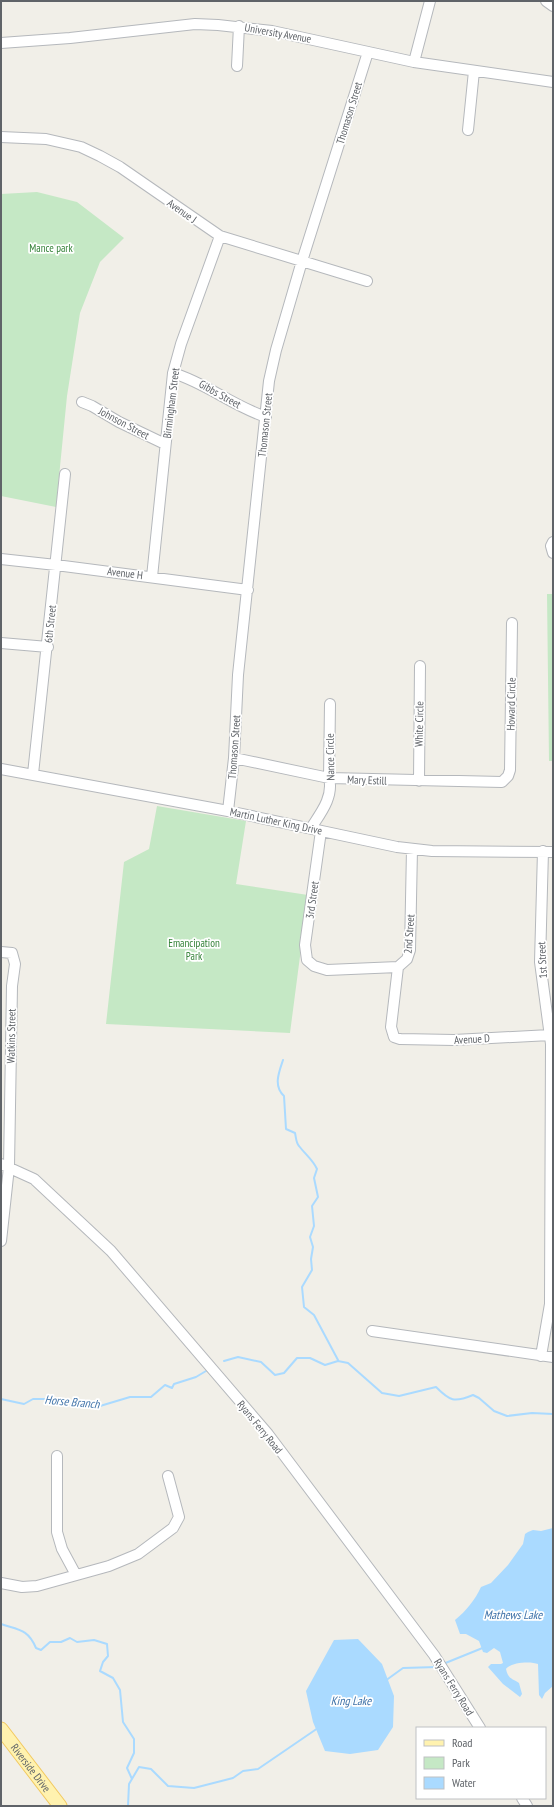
<svg xmlns="http://www.w3.org/2000/svg" width="554" height="1807" font-family="'PT Sans Narrow',sans-serif">
<rect width="100%" height="100%" fill="#f1efe8"/>
<path fill="#c5e8c5" d="M37 192 77 202 124 238 100 262 80 313 67 396 56 507 1 496V194Z
M547 594H553V761H549Z
M157 806 246 821 236 884 308 895 290 1033 106 1024 124 862 149 849Z"/>
<path fill="#aadaff" d="M553 1528V1686L545 1693 542 1699 539 1695 538 1664C531 1661 511 1662 506 1669 508 1679 512 1678 519 1683L522 1694 520 1697 503 1684 488 1667 491 1664H501L503 1663 500 1652 494 1648 487 1653 483 1652 479 1641 466 1634H460L455 1620C466 1611 475 1600 481 1587L491 1583 508 1565 523 1544 525 1534 528 1532 533 1530 541 1531Z
M358 1639 382 1664 394 1696 393 1727 378 1750 350 1754 325 1751 313 1722 306 1691 334 1640Z"/>
<g fill="none" stroke-linecap="round" stroke-linejoin="round">
<path stroke="#aadaff" stroke-width="2" d="M283 1060C279 1072 273 1086 284 1096L286 1129 295 1133C296 1137 296 1143 299 1146 305 1154 313 1160 317 1169L314 1178 318 1197 312 1206 314 1226 310 1237 313 1247 311 1259 312 1270 302 1287 304 1307 314 1315 338 1360
M224 1361 238 1357 261 1362 275 1375 284 1373 297 1358H310L325 1365 338 1361 348 1363 382 1393 399 1396 436 1387C450 1401 454 1403 473 1395L479 1398 494 1411 507 1416 532 1413 553 1414
M1 1399 24 1404 33 1399H61L71 1404 100 1406 130 1397H151L165 1385 172 1388 174 1384 196 1377 206 1371
M1 1624C19 1630 28 1629 36 1648L41 1650 50 1642H61L70 1638 77 1642 94 1640 107 1644 108 1656 103 1662 100 1671 113 1678 120 1690 123 1722 134 1739V1753L127 1768 132 1779
M443 1664 485 1647
M385 1681 403 1668 437 1667
M128 1806 129 1784 139 1767 151 1769 168 1786 194 1788 233 1778 243 1771 258 1769 318 1728"/>
<defs>
<path id="minor" d="M546 1 553 6
M1 43 70 38 195 24 218 25 272 31 414 62 553 82
M414 62 430 1
M237 66 239 26
M468 130 474 71
M1 137 46 139 81 147 100 156 120 167 220 236 367 281
M173 373C206 383 233 406 266 417
M82 402 92 406 119 422 165 444
M553 542 551 546 553 553
M1 559 56 565 248 590
M152 577 173 373 181 344 220 236
M1 643 48 647
M234 758 329 778 502 782 508 776 510 770 512 623
M1 769 228 811 397 847 432 851 553 852
M33 774 65 474
M419 781 420 666
M228 811 234 758 238 675 269 381 276 350 302 261 368 52
M311 828C320 814 334 797 329 778L330 704
M321 831 305 945 307 960 314 966 327 970 398 967
M412 849 410 950 407 959 398 967 391 1027 394 1037 400 1039 454 1040 550 1035
M1 952 12 953 15 964 12 986 9 1167 1 1241
M1 1164 34 1179 111 1251 268 1434 434 1655 480 1728
M372 1331 553 1357
M541 1356 550 1304 551 1044 540 962 543 851
M57 1456V1532L62 1549 76 1575
M1 1583 22 1587 37 1586 109 1566 138 1554 173 1528 179 1517 168 1476
M522 1798 527 1806"/>
<g id="major">
<path id="s1" d="M1 1729 60 1806"/>
</g>
</defs>
<use href="#minor" stroke="#b5b8bc" stroke-width="12"/>
<use href="#major" stroke="#f2c960" stroke-width="15"/>
<use href="#minor" stroke="#fff" stroke-width="10"/>
<use href="#major" stroke="#fff2af" stroke-width="13"/>
</g>
<g text-anchor="middle" stroke-width="3.5" stroke-linejoin="round" paint-order="stroke">
<g font-size="11" fill="#5f6368" stroke="#fff">
<text transform="translate(278 33) rotate(10)" y="4">University Avenue</text>
<text transform="translate(349 113) rotate(-73)" y="4">Thomason Street</text>
<text transform="translate(182 211) rotate(35)" y="4">Avenue J</text>
<text transform="translate(220 394) rotate(29)" y="4">Gibbs Street</text>
<text transform="translate(171 403) rotate(-83)" y="4">Birmingham Street</text>
<text transform="translate(124 423) rotate(28)" y="4">Johnson Street</text>
<text transform="translate(265 425) rotate(-84)" y="4">Thomason Street</text>
<text transform="translate(125 573) rotate(7)" y="4">Avenue H</text>
<text transform="translate(50 624) rotate(-84)" y="4">6th Street</text>
<text transform="translate(511 704) rotate(-89)" y="4">Howard Circle</text>
<text transform="translate(419 724) rotate(-89)" y="4">White Circle</text>
<text transform="translate(234 747) rotate(-86)" y="4">Thomason Street</text>
<text transform="translate(330 757) rotate(-91)" y="4">Nance Circle</text>
<text transform="translate(367 780) rotate(2)" y="4">Mary Estill</text>
<text transform="translate(276 821) rotate(12)" y="4">Martin Luther King Drive</text>
<text transform="translate(312 900) rotate(-82)" y="4">3rd Street</text>
<text transform="translate(409 934) rotate(-86)" y="4">2nd Street</text>
<text transform="translate(542 960) rotate(-93)" y="4">1st Street</text>
<text transform="translate(11 1036) rotate(-89)" y="4">Watkins Street</text>
<text transform="translate(472 1039) rotate(-3)" y="4">Avenue D</text>
<text transform="translate(260 1427) rotate(51)" y="4">Ryans Ferry Road</text>
<text transform="translate(454 1687) rotate(58)" y="4">Ryans Ferry Road</text>
<text dy="4" stroke="none"><textPath href="#s1" startOffset="49">Riverside Drive</textPath></text>
</g>
<g font-size="11" fill="#348238" stroke="#fff">
<text x="51" y="252">Mance park</text>
<text x="194" y="947">Emancipation<tspan x="194" dy="13">Park</tspan></text>
</g>
<g font-size="12" font-style="italic" fill="#4174aa" stroke="#fff">
<text transform="translate(72 1402) rotate(5)" y="4">Horse Branch</text>
<text x="513" y="1619">Mathews Lake</text>
<text x="351" y="1705">King Lake</text>
</g>
</g>
<rect width="554" height="1807" fill="none" stroke="#5f6368" stroke-width="4"/>
<rect x="416" y="1727" width="130" height="72" fill="#ffffff" stroke="#bfc1c3"/>
<rect x="424" y="1740" width="20" height="6" fill="#fff2af" stroke="#bfc1c3"/>
<text x="452" y="1747" font-size="12" fill="#5f6368">Road</text>
<rect x="424" y="1757" width="20" height="12" fill="#c5e8c5" stroke="#bfc1c3"/>
<text x="452" y="1767" font-size="12" fill="#5f6368">Park</text>
<rect x="424" y="1777" width="20" height="12" fill="#aadaff" stroke="#bfc1c3"/>
<text x="452" y="1787" font-size="12" fill="#5f6368">Water</text>
</svg>
